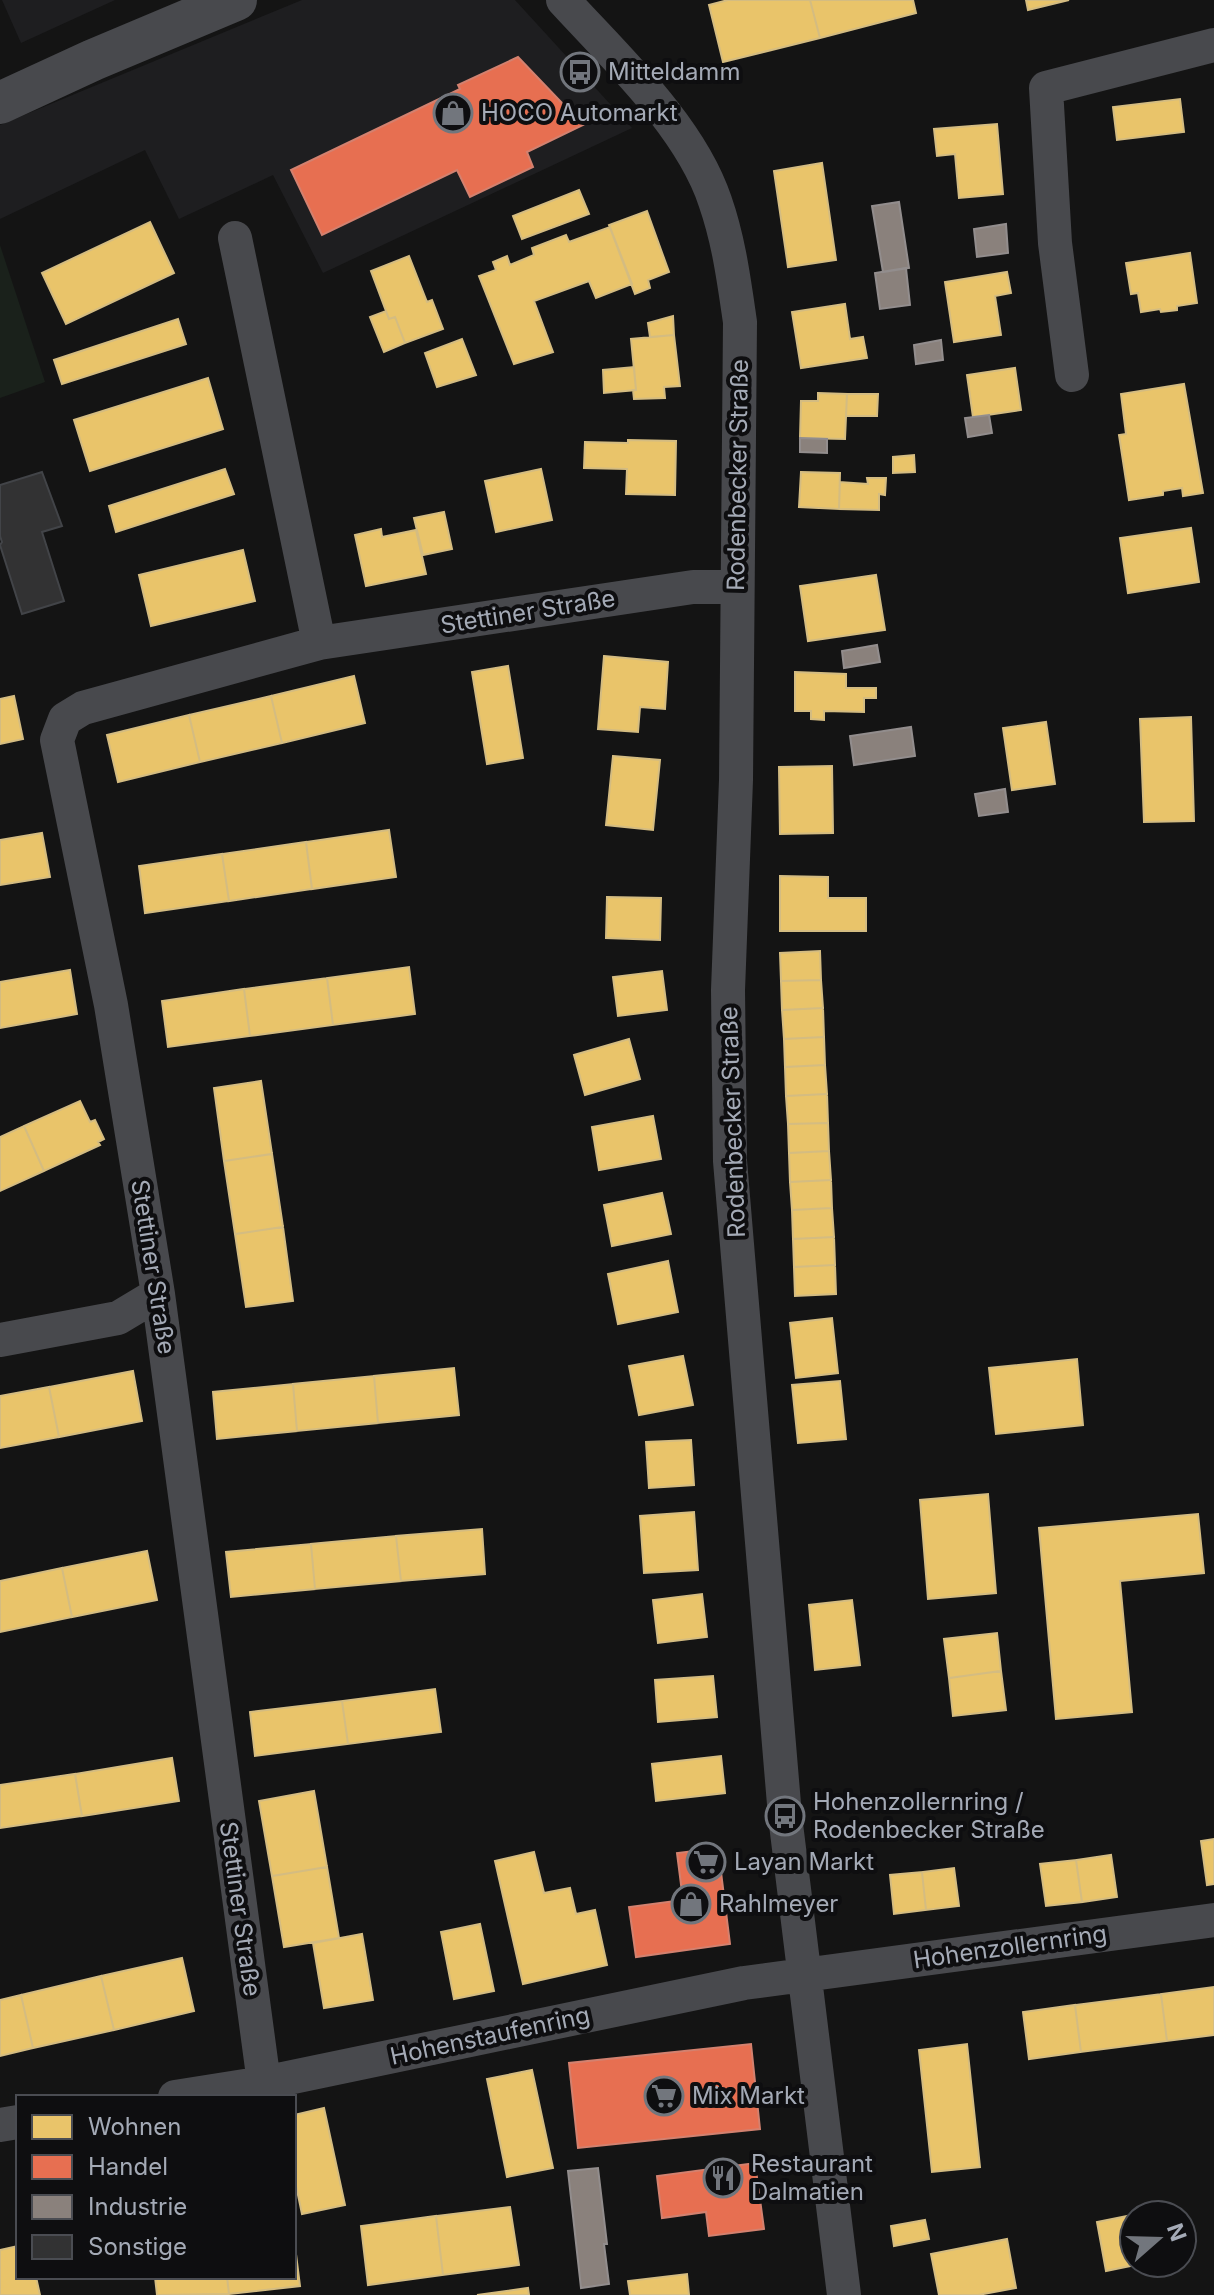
<svg xmlns="http://www.w3.org/2000/svg" width="1214" height="2295" font-family="Inter,sans-serif">
<rect width="100%" height="100%" fill="#141414"/>
<path fill="#1e1e20" d="M2 0H115L21 43Z
M302 0H515L632 128 323 273 273 175 179 219 145 150 0 219V125Z"/>
<path fill="#1a211b" d="M0 245 45 382 0 398Z"/>
<path fill="#e9c46a" stroke="#d4bc81" stroke-width="2" d="M728 0H810L820 38 723 62 709 5Z
M810 0H913L916 13 820 38Z
M1026 0H1069L1028 10Z
M1180 99 1184 132 1117 140 1113 107Z
M997 124 1003 194 959 198 955 154 937 156 934 129Z
M822 163 836 260 788 267 774 171Z
M579 190 589 214 522 239 513 216Z
M647 211 669 272 648 280 650 288 635 294 609 225Z
M150 222 174 273 66 324 42 273Z
M610 227 632 284 596 298 589 281 534 301 553 352 514 364 479 276 496 270 493 262 507 256 510 265 534 255 532 248 566 235 569 242Z
M1190 253 1197 303 1177 306V310L1161 312 1160 309 1141 312 1138 293 1131 294 1126 263Z
M409 256 427 302 432 300 443 329 405 343 395 317 389 319 371 271Z
M1007 272 1011 293 995 296 1001 335 954 342 945 282Z
M845 304 850 339 863 337 867 358 801 368 792 312Z
M386 311 389 319 395 317 405 343 384 352 370 317Z
M673 316 674 335 650 337 648 323Z
M178 319 186 344 62 384 54 360Z
M674 335 680 386 664 387 665 398 634 399 633 390H636L631 339Z
M462 339 476 375 437 387 425 353Z
M634 367 636 390 604 393 603 370Z
M1015 368 1021 410 973 417 967 375Z
M208 378 223 429 90 471 74 420Z
M1184 384 1203 493 1183 496 1182 488 1163 491V495L1129 500 1119 435 1126 434 1121 394Z
M818 393 847 394 845 439 800 438 801 401H818Z
M847 394H878L877 416H846Z
M628 440 676 441 675 495 626 494 627 469 584 468 585 442 628 443Z
M914 455 915 472 893 473V457Z
M225 469 234 494 116 532 109 506Z
M541 469 552 520 496 532 485 481Z
M801 472 840 473 839 509 799 507Z
M867 478H886L885 495 879 494V510L839 509 840 482 868 484Z
M444 512 452 549 423 555 414 518Z
M1191 528 1199 582 1128 593 1120 538Z
M381 529 382 537 416 530 426 574 366 586 355 535Z
M243 550 255 601 151 626 139 575Z
M876 575 885 630 808 641 800 586Z
M604 656 668 662 665 709 640 707 638 732 598 729Z
M508 666 523 758 487 764 472 672Z
M795 672 846 674V688H876V698H864V712L824 711V720L811 719V711H795Z
M354 676 365 723 282 743 271 696Z
M14 696 23 739 0 744V699Z
M271 696 282 743 200 762 189 715Z
M189 715 200 762 118 782 107 735Z
M1191 717 1194 821 1144 822 1140 719Z
M1046 722 1055 784 1012 790 1003 728Z
M613 756 660 760 653 830 606 825Z
M832 766 833 833 780 834 779 767Z
M389 830 396 877 312 889 306 842Z
M42 833 50 877 0 885V840Z
M306 842 312 889 229 901 222 854Z
M222 854 229 901 145 913 139 866Z
M780 876 828 877V898H866V931H780Z
M607 897 661 898 660 940 606 938Z
M820 951 821 980 781 981 780 953Z
M409 967 415 1014 333 1025 327 978Z
M70 970 77 1014 0 1028V982Z
M662 971 667 1010 618 1016 613 977Z
M327 978 333 1025 250 1036 244 989Z
M821 980 823 1008 782 1010 781 981Z
M244 989 250 1036 168 1047 162 1001Z
M823 1008 824 1037 784 1039 782 1010Z
M824 1037 825 1065 785 1067 784 1039Z
M629 1039 640 1079 585 1095 574 1055Z
M825 1065 827 1094 786 1096 785 1067Z
M261 1081 272 1154 224 1161 214 1088Z
M827 1094 828 1123 788 1124 786 1096Z
M80 1101 90 1122 95 1120 104 1139 98 1142 100 1145 44 1171 24 1126Z
M653 1116 661 1159 599 1170 592 1127Z
M828 1123 829 1151 789 1153 788 1124Z
M24 1126 44 1171 0 1191V1137Z
M829 1151 831 1180 790 1182 789 1153Z
M272 1154 283 1227 235 1234 224 1161Z
M831 1180 832 1208 792 1210 790 1182Z
M662 1193 671 1234 612 1246 604 1205Z
M832 1208 834 1237 793 1239 792 1210Z
M283 1227 293 1301 246 1307 235 1234Z
M834 1237 835 1265 794 1267 793 1239Z
M668 1261 678 1312 618 1324 608 1274Z
M835 1265 836 1294 795 1296 794 1267Z
M832 1318 838 1373 796 1378 790 1323Z
M683 1356 693 1405 639 1415 629 1366Z
M1077 1359 1083 1425 996 1434 989 1368Z
M454 1368 459 1415 378 1423 374 1376Z
M133 1371 142 1421 59 1437 49 1387Z
M374 1376 378 1423 297 1431 293 1384Z
M840 1381 846 1439 798 1443 792 1385Z
M293 1384 297 1431 217 1439 213 1392Z
M49 1387 59 1437 0 1448V1396Z
M691 1440 694 1485 649 1488 646 1442Z
M988 1494 996 1593 928 1599 920 1500Z
M694 1512 698 1570 644 1573 640 1516Z
M1198 1514 1204 1573 1120 1581 1132 1712 1056 1719 1039 1528Z
M482 1529 485 1574 401 1581 396 1536Z
M396 1536 401 1581 315 1589 311 1544Z
M311 1544 315 1589 231 1597 226 1552Z
M147 1551 157 1600 72 1617 62 1568Z
M62 1568 72 1617 0 1632V1581Z
M702 1594 707 1637 658 1643 653 1600Z
M852 1600 860 1665 815 1670 809 1605Z
M997 1633 1001 1671 949 1678 944 1639Z
M1001 1671 1006 1710 953 1716 949 1678Z
M713 1676 717 1717 658 1722 655 1680Z
M435 1689 441 1732 348 1744 342 1701Z
M342 1701 348 1744 255 1756 250 1712Z
M721 1756 725 1793 656 1801 652 1764Z
M172 1758 179 1801 82 1816 75 1774Z
M75 1774 82 1816 0 1828V1785Z
M314 1791 327 1867 272 1876 259 1801Z
M1214 1839V1884L1207 1885 1201 1841Z
M534 1852 544 1893 570 1888 576 1914 595 1910 607 1965 523 1984 495 1861Z
M1111 1855 1117 1897 1082 1902 1076 1860Z
M1076 1860 1082 1902 1046 1906 1040 1864Z
M327 1867 339 1938 284 1947 272 1876Z
M954 1868 959 1906 926 1910 922 1872Z
M922 1872 926 1910 894 1914 890 1875Z
M480 1924 494 1991 454 1999 441 1932Z
M362 1934 373 2000 324 2008 313 1943Z
M182 1958 194 2011 114 2030 101 1976Z
M101 1976 114 2030 33 2048 21 1995Z
M1214 1987V2035L1167 2041 1161 1994Z
M1161 1994 1167 2041 1081 2052 1075 2005Z
M21 1995 33 2048 0 2056V2000Z
M1075 2005 1081 2052 1029 2059 1023 2012Z
M967 2044 980 2167 932 2172 919 2050Z
M532 2070 553 2168 507 2177 487 2079Z
M324 2108 345 2205 302 2214 294 2176V2115Z
M510 2207 519 2265 443 2275 436 2216Z
M1172 2207 1174 2215H1134V2263H1145L1106 2271 1097 2222Z
M436 2216 443 2275 368 2285 361 2226Z
M925 2220 929 2239 894 2246 891 2226Z
M294 2238 300 2286 229 2294 227 2277H294Z
M1007 2239 1016 2288 978 2295H939L931 2254Z
M18 2246V2277H36L40 2295H0V2250Z
M687 2274 689 2295H630L628 2281Z
M155 2277H227L229 2294 157 2295Z
M528 2288 529 2295H477Z"/>
<path fill="#e76f51" stroke="#d3816f" stroke-width="2" d="M518 57 583 125 527 152 533 167 470 197 457 170 322 235 291 170 460 89 458 85Z
M718 1848 730 1944 636 1957 629 1907 683 1900 677 1853Z
M751 2044 760 2129 578 2148 569 2063Z
M755 2163 764 2229 709 2236 706 2212 662 2218 657 2176Z"/>
<path fill="#8a817c" stroke="#928d8d" stroke-width="2" d="M899 202 909 268 883 272 872 206Z
M1006 224 1008 253 977 257 974 229Z
M906 268 910 305 880 309 875 273Z
M941 340 943 360 916 364 914 345Z
M989 415 992 433 968 437 965 418Z
M800 438 827 439V453L800 452Z
M877 645 880 662 844 668 842 651Z
M911 727 915 756 854 765 850 736Z
M1005 789 1008 812 979 816 975 794Z
M598 2168 607 2244H604L609 2284 581 2288 568 2171Z"/>
<path fill="#323233" stroke="#424448" stroke-width="2" d="M42 472 62 526 42 532 64 601 22 614 0 545 2 542 0 536V485Z"/>
<g fill="none" stroke-linecap="round" stroke-linejoin="round">
<path stroke="#48494d" stroke-width="34" d="M563 0C616 58 690 126 715 201 729 241 734 281 740 322L736 780 728 990 730 1161 785 1816 844 2295
M235 238 319 643
M1072 375 1055 243 1046 88 1214 45
M0 1340 118 1318 158 1294
M264 2083 158 1294 111 1005 57 740 65 719 83 708 319 643 693 587H737
M175 2097 264 2083 744 1983 1214 1920
M0 2125 18 2122"/>
<path stroke="#48494d" stroke-width="42" d="M0 103 93 60 236 0"/>
</g>
<defs>
<symbol id="bus-ring" viewBox="-11 -11 22 22"><circle r="9.5" fill="#0e0e10" stroke="#72767d" stroke-width="1.5"/><path d="M-5-6H5V4H4V6H2V4H-2V6H-4V4H-5ZM-3.5-4V0h7V-4ZM-3.5 1.2v1.5H-2V1.2ZM2 1.2v1.5H3.5V1.2Z" fill="#72767d"/></symbol>
<symbol id="shop-ring" viewBox="-11 -11 22 22"><circle r="9.5" fill="#0e0e10" stroke="#72767d" stroke-width="1.5"/><path d="M-5-2.5h2.3a2.7 3.5 0 0 1 5.4 0H5L5.5 6h-11ZM-1.5-2.5h3a1.5 2.3 0 0 0-3 0Z" fill="#72767d"/></symbol>
<symbol id="supermarket-ring" viewBox="-11 -11 22 22"><circle r="9.5" fill="#0e0e10" stroke="#72767d" stroke-width="1.5"/><path d="M-6-5.5h2.5l.6 2H6L4.5 2H-2.5L-4.4-4H-6ZM-1.5 3.2a1.3 1.3 0 1 0 .1 0ZM3 3.2a1.3 1.3 0 1 0 .1 0Z" fill="#72767d"/></symbol>
<symbol id="restaurant-ring" viewBox="-11 -11 22 22"><circle r="9.5" fill="#0e0e10" stroke="#72767d" stroke-width="1.5"/><path d="M-5-6h1v4h1v-4h1v4h1v-4h1v5L-1.5 .5V6h-2V.5L-5-1ZM5-6V6H3V1.5H1.5Q1.5-4 5-6Z" fill="#72767d"/></symbol>
</defs>
<g fill-rule="evenodd">
<use href="#bus-ring" x="558" y="50" width="44" height="44"/>
<use href="#shop-ring" x="431" y="91" width="44" height="44"/>
<use href="#bus-ring" x="763" y="1794" width="44" height="44"/>
<use href="#supermarket-ring" x="684" y="1840" width="44" height="44"/>
<use href="#shop-ring" x="669" y="1882" width="44" height="44"/>
<use href="#supermarket-ring" x="642" y="2074" width="44" height="44"/>
<use href="#restaurant-ring" x="701" y="2156" width="44" height="44"/>
</g>
<g text-anchor="middle" stroke-width="8" stroke-linejoin="round" paint-order="stroke">
<g font-size="24" fill="#a4aab6" stroke="#0e0e10" text-anchor="start">
<text x="608" y="80">Mitteldamm</text>
<text x="481" y="121">HOCO Automarkt</text>
<text x="813" y="1810">Hohenzollernring /<tspan x="813" dy="28">Rodenbecker Straße</tspan></text>
<text x="734" y="1870">Layan Markt</text>
<text x="719" y="1912">Rahlmeyer</text>
<text x="692" y="2104">Mix Markt</text>
<text x="751" y="2172">Restaurant<tspan x="751" dy="28">Dalmatien</tspan></text>
</g>
<g font-size="24" fill="#a4aab6" stroke="#0e0e10">
<text transform="translate(738 475) rotate(-89)" y="8">Rodenbecker Straße</text>
<text transform="translate(528 612) rotate(-9)" y="8">Stettiner Straße</text>
<text transform="translate(733 1122) rotate(-92)" y="8">Rodenbecker Straße</text>
<text transform="translate(153 1267) rotate(81)" y="8">Stettiner Straße</text>
<text transform="translate(240 1909) rotate(82)" y="8">Stettiner Straße</text>
<text transform="translate(1010 1947) rotate(-8)" y="8">Hohenzollernring</text>
<text transform="translate(490 2036) rotate(-12)" y="8">Hohenstaufenring</text>
</g>
</g>
<rect x="16" y="2095" width="280" height="184" fill="#0e0e10" stroke="#4a4c52" stroke-width="2"/>
<rect x="32" y="2115" width="40" height="24" fill="#e9c46a" stroke="#4a4c52" stroke-width="2"/>
<text x="88" y="2135" font-size="24" fill="#a4aab6">Wohnen</text>
<rect x="32" y="2155" width="40" height="24" fill="#e76f51" stroke="#4a4c52" stroke-width="2"/>
<text x="88" y="2175" font-size="24" fill="#a4aab6">Handel</text>
<rect x="32" y="2195" width="40" height="24" fill="#8a817c" stroke="#4a4c52" stroke-width="2"/>
<text x="88" y="2215" font-size="24" fill="#a4aab6">Industrie</text>
<rect x="32" y="2235" width="40" height="24" fill="#323233" stroke="#4a4c52" stroke-width="2"/>
<text x="88" y="2255" font-size="24" fill="#a4aab6">Sonstige</text>
<g transform="translate(1158 2239) rotate(70)"><circle r="38" fill="#0e0e10" stroke="#4a4c52" stroke-width="2"/>
<path d="M0-6L14 30L0 20L-14 30Z" fill="#72767d"/>
<text y="-12" font-size="22" font-weight="bold" text-anchor="middle" fill="#a4aab6">N</text>
</g>
</svg>
